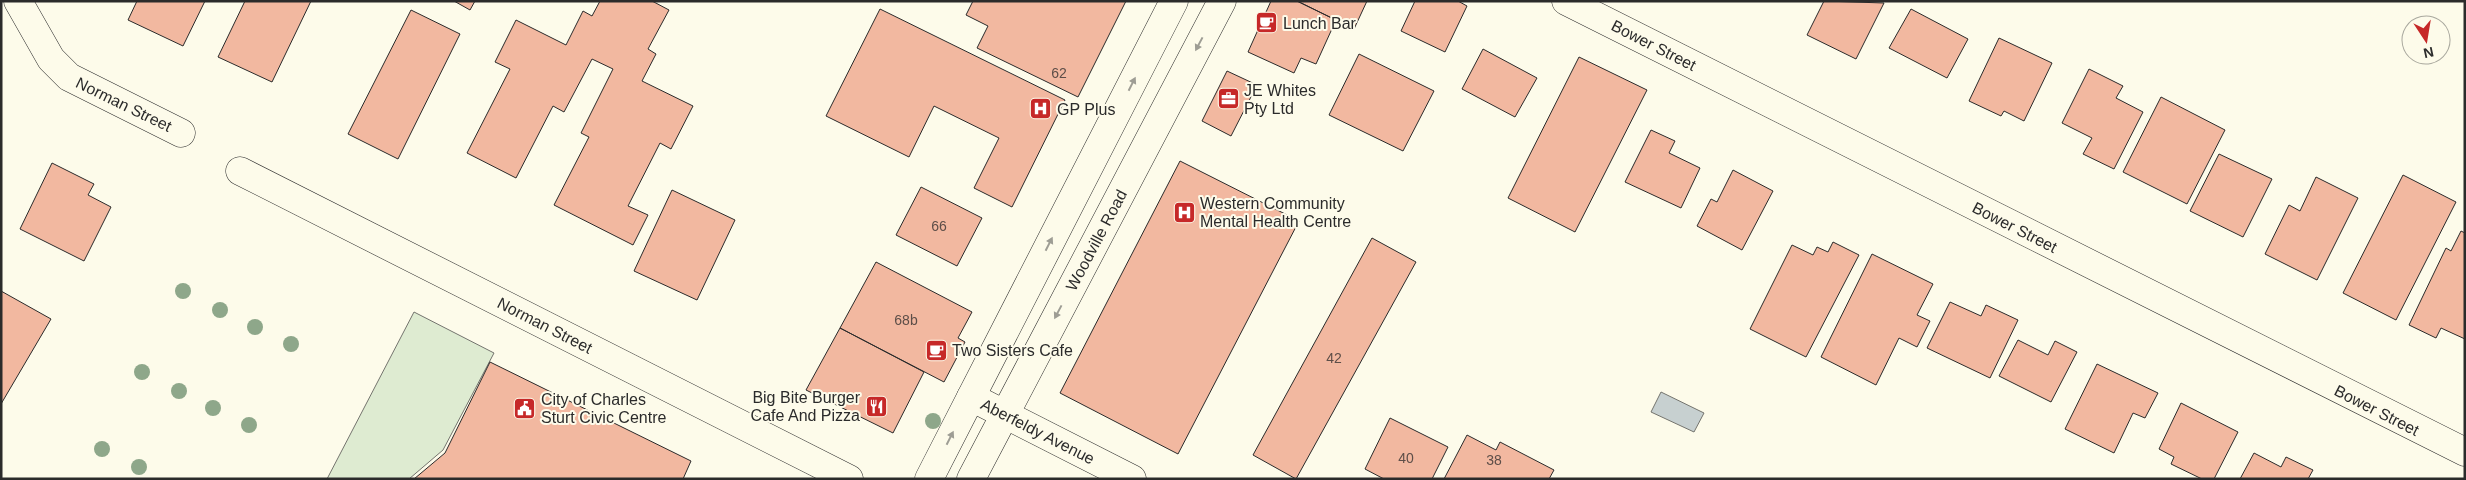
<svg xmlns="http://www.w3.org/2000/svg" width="2466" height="480" font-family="Helvetica,sans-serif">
<rect width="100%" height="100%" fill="#fdfbea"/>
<path fill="#deebd1" stroke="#74746e" d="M414 312 494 353 443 450 409 479H327Z"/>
<path fill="#c7d0d0" stroke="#74746e" d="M1661 392 1704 413 1694 432 1651 412Z"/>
<path fill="#f2b8a0" stroke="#2b2b2b" d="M137 1H205L183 46 128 20Z
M245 1H311L272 82 218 57Z
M454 1H475L470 10Z
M600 1H652L669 10 648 49 656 54 642 81 693 106 671 149 660 143 628 206 648 215 633 245 554 205 589 137 581 133 613 69 592 59 564 112 553 106 516 178 467 153 510 69 495 62 516 20 566 45 583 11 592 16Z
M973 1H1126L1078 97 977 48 988 26 966 15Z
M1271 1H1297L1336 20 1316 64 1301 58 1294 73 1248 52Z
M1297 1H1367L1354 29Z
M1415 1H1458L1467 6 1445 52 1401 31Z
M1824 1 1884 3 1856 59 1807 35Z
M880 9 1065 100 1012 207 974 188 999 138 934 106 909 157 826 116Z
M1911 9 1968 39 1947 78 1889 48Z
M411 10 460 34 398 159 348 134Z
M1999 38 2052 63 2024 121 2004 111 2001 116 1969 101Z
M1483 49 1537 78 1515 117 1462 89Z
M1359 54 1434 91 1403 151 1329 115Z
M1579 57 1647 90 1575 232 1508 198Z
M2089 69 2123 86 2116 98 2143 112 2114 169 2083 154 2092 138 2062 123Z
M1227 71 1257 85 1231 136 1202 121Z
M2161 97 2225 130 2187 204 2123 172Z
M1651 130 1675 141 1669 153 1700 168 1681 208 1625 182Z
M2219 154 2272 179 2243 237 2190 211Z
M1180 161 1299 221 1178 454 1060 393Z
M52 163 94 184 88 195 111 207 84 261 20 229Z
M1733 170 1773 191 1742 250 1697 226 1711 199 1717 202Z
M2403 175 2456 202 2396 320 2343 293Z
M2316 177 2358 198 2317 280 2265 254 2289 205 2300 211Z
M921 187 982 218 957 266 896 235Z
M672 190 735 220 697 300 634 271Z
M2461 231 2465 233V339L2441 328 2436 338 2409 325 2446 248 2451 251Z
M1372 238 1416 262 1296 479 1253 455Z
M1833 242 1859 255 1806 357 1750 329 1792 245 1813 255 1817 247 1828 252Z
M1872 254 1933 284 1917 315 1930 321 1917 347 1899 338 1876 385 1821 357Z
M876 262 972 312 958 338 965 342 944 382 840 328Z
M1 291 51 319 1 404Z
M1950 302 1981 316 1986 305 2018 320 1990 378 1927 348Z
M840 328 924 372 893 433 806 390Z
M2018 340 2048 355 2055 341 2077 352 2051 402 1999 376Z
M490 362 691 461 683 479H414L445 453Z
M2097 364 2158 393 2145 418 2133 413 2114 453 2065 429Z
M2181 403 2238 432 2214 479H2202L2171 464 2174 457 2159 449Z
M1390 418 1448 447 1432 479H1384L1365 469Z
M1467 435 1496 450 1500 442 1554 470 1549 479H1444Z
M2254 453 2281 467 2286 457 2313 470 2308 479H2240Z"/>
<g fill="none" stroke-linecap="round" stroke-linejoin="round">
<defs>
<path id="minor" d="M18 1 51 59 69 77 181 133
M1566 1 2465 452
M240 171 849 479
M971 397 1132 479"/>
<path id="secondary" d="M929 479 1174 1
M971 479 1222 1"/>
</defs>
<use href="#minor" stroke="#2b2b2b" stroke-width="29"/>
<use href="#secondary" stroke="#2b2b2b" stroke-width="29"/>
<use href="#minor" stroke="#fdfbea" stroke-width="28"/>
<use href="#secondary" stroke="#fdfbea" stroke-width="28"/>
</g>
<g fill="#8ea78a">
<circle cx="183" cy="291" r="8"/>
<circle cx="220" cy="310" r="8"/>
<circle cx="255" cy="327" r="8"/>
<circle cx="291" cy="344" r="8"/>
<circle cx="142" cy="372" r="8"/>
<circle cx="179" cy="391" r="8"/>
<circle cx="213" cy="408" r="8"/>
<circle cx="933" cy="421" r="8"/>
<circle cx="249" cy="425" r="8"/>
<circle cx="102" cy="449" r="8"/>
<circle cx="139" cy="467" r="8"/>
</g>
<defs><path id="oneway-solid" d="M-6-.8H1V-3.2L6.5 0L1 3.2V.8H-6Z" transform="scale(1.25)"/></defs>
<g fill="#9e9d94">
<use href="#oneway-solid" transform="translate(1199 44) rotate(118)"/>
<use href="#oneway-solid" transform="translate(1132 84) rotate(-63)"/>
<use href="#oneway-solid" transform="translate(1049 244) rotate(-63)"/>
<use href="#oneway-solid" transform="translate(1058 312) rotate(118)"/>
<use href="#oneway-solid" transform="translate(950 438) rotate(-63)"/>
</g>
<defs>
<symbol id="cafe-square" viewBox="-11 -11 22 22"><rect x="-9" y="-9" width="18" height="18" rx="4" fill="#c62828" stroke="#fdfbea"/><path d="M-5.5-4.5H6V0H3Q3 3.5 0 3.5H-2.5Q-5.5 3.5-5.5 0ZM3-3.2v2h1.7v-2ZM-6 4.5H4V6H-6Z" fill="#fff"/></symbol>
<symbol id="office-square" viewBox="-11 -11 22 22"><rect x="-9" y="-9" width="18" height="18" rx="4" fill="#c62828" stroke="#fdfbea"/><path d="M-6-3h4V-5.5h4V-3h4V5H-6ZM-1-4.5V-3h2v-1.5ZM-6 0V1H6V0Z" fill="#fff"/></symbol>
<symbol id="hospital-square" viewBox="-11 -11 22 22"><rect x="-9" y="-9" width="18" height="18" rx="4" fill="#c62828" stroke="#fdfbea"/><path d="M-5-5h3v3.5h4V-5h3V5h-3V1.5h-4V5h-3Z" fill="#fff"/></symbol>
<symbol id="restaurant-square" viewBox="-11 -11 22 22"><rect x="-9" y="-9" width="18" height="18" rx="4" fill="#c62828" stroke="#fdfbea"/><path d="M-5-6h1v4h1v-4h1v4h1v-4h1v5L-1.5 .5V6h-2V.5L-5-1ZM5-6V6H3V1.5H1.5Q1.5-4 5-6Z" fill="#fff"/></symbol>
<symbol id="civic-square" viewBox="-11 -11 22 22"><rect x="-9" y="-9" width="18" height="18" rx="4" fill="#c62828" stroke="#fdfbea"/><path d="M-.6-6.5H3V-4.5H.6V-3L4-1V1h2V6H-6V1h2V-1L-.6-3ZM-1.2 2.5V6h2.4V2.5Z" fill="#fff"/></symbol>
</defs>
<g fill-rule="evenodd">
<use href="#cafe-square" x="1254" y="10" width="25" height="25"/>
<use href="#office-square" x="1216" y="86" width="25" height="25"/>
<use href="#hospital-square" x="1028" y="96" width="25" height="25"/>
<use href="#hospital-square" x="1172" y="200" width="25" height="25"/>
<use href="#cafe-square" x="924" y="338" width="25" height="25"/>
<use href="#restaurant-square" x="864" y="394" width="25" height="25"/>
<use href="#civic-square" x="512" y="396" width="25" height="25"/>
</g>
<g text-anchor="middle" stroke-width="4" stroke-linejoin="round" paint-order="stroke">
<g font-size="14" fill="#5d4e48">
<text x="1059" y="78">62</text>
<text x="939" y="231">66</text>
<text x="906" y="325">68b</text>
<text x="1334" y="363">42</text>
<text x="1406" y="463">40</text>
<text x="1494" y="465">38</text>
</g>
<g font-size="16" fill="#2b2b2b" stroke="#fdfbea" text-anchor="start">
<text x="1283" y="29">Lunch Bar</text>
<text x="1244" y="96">JE Whites<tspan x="1244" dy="18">Pty Ltd</tspan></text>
<text x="1057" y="115">GP Plus</text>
<text x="1200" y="209">Western Community<tspan x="1200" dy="18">Mental Health Centre</tspan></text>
<text x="952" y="356">Two Sisters Cafe</text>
<text x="860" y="403" text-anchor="end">Big Bite Burger<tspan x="860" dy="18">Cafe And Pizza</tspan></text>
<text x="541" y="405">City of Charles<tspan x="541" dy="18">Sturt Civic Centre</tspan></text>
</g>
<g font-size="16" fill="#2b2b2b" stroke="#fdfbea">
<text transform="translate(1654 45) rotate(27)" y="6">Bower Street</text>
<text transform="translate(124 104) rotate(26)" y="6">Norman Street</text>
<text transform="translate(2015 227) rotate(27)" y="6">Bower Street</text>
<text transform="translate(1096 240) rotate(-62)" y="6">Woodville Road</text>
<text transform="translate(545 325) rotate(27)" y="6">Norman Street</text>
<text transform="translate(2377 410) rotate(27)" y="6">Bower Street</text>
<text transform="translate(1038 431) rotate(27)" y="6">Aberfeldy Avenue</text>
</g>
</g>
<rect width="2466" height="480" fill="none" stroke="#2b2b2b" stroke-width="5"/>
<g transform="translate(2426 40) rotate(168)"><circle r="24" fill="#fdfbea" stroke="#a9a89e"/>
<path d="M0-4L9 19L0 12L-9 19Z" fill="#c62828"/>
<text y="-8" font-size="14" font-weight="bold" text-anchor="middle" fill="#2b2b2b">N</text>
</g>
</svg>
